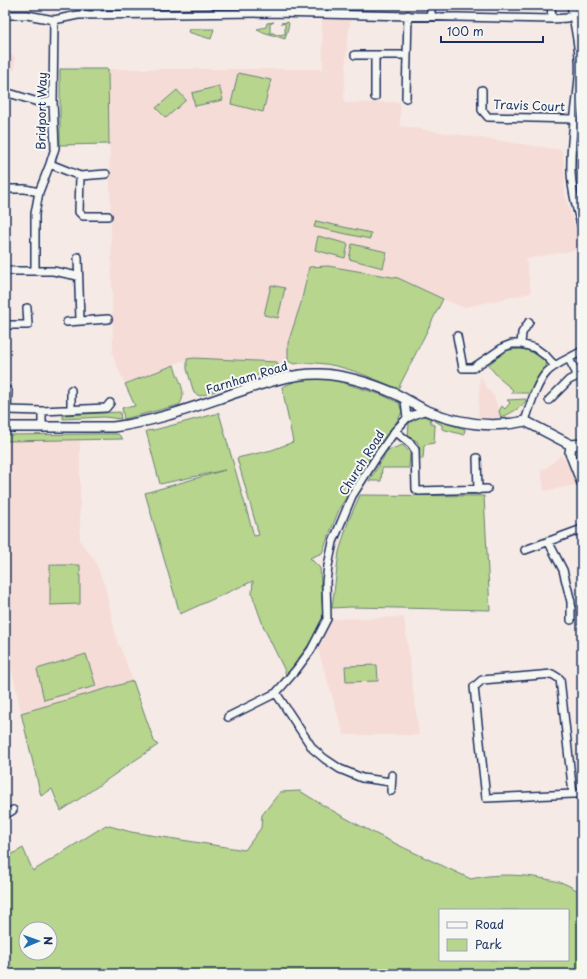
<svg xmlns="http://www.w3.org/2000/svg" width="587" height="979" font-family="'Playpen Sans',sans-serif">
<rect width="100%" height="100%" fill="#f6eae6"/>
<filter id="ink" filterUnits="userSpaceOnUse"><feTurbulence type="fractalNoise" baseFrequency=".025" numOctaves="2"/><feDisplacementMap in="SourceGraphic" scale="8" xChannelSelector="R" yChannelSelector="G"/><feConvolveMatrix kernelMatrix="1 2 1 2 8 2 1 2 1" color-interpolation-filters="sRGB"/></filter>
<g filter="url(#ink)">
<path fill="#f6dcd7" d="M322 20H351L347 43 344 103 400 102V126L562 150 564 162 565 195 582 249 526 259 531 293 466 307H462L443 299 398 278 309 267 288 355V361L278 365 277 362 194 358 187 359 125 384 115 362 112 352 113 350 108 69H323Z
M5 24H7L8 55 15 56V70L5 71Z
M480 376 487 388 494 396 501 416 496 418 478 417Z
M80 440V541L94 559 105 586 118 645 120 646 133 681 21 713 5 637V441Z
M561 455 568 463V464L571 469 577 485 544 491 541 469 546 468Z
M404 617 419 735H344L318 650 332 619Z"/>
<path fill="#b7d58d" stroke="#698276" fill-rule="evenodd" d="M274 22 270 24V33H274L276 35 285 34V24L281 23 288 22 289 24 285 39 263 32 257 29 266 27 267 23Z
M189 29H214L211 39 188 32Z
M60 69H108L109 144 60 145Z
M238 73 271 80 263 112 231 104Z
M219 86 223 100 195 106 192 93Z
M177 90 186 100 166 118 156 108Z
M582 146V195H579L576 149Z
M316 221 371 233 370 239 314 227Z
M318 236 348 244 345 258 315 250Z
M352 244 387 252 383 268 349 259Z
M328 266 398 278 443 299 398 389C365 375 330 358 294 364L288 361V343L301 303 309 267Z
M271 285 285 288 278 318 264 315Z
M524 349C534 353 545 356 547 368L539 376 530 393H511L513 390 500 379 488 365 507 350Z
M194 358 277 362 278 365 248 380 200 396 194 393 187 369V359Z
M174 365C177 378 189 393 179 405L124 419 122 408 135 406 125 384Z
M301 379H331L382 395 399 403 402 412 389 436 340 507 322 553 310 558 320 568 323 616 319 630 286 676 285 671 264 628 252 594 253 581 180 614 145 493 225 470 160 484 146 431 154 430 219 413 254 536 259 535 237 458 272 450 293 442 282 387Z
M526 399V401C520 409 510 413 501 418L499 411 502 406 505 409 510 403 507 400Z
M120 412 121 419 104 417 63 419V415Z
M423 416 465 429 464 435 442 429V425L430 418 431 423 435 426 434 443 424 445 423 459H417L420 449 417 441 408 437 409 423 417 418Z
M93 434H118L123 439 5 441V435Z
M403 445 410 453 409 468H382L381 481H369L388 450Z
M360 495 484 496 490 610 351 607 332 608 339 552 348 522Z
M50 565H80V604L50 605Z
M86 654 96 686 44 700 37 669Z
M377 665 378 681 346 682 345 666Z
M133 681 154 741 158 745C125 766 94 790 61 811L52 789 41 796 21 713Z
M300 791C354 826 413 852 471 879 500 872 534 875 563 883 569 885 576 890 582 893V974H5V858L23 848 33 871 106 825 131 832 245 850 261 828 262 815 280 792ZM440 910H568V960H440ZM26 929H50V953H26Z"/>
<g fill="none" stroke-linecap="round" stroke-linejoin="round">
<defs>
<path id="minor" d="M97 5V15
M551 5 552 19
M571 5C575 29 581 53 579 77 577 106 571 134 571 162 570 184 576 207 582 228
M5 15H27L54 20 78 15 273 13 552 19 567 18 572 15
M431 16V5
M355 55H407
M375 55V97
M482 90V110L488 117 574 119
M5 95 12 94 41 103 53 101
M406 98 408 15
M50 164 80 176 106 174
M80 176 79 212 83 216H108
M5 189H25L39 192
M78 257 80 320
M35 270V214L39 192 50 164 55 148 53 101 54 20
M5 271H53L78 276
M67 322 108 319
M5 325H28L27 308
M457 336 463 368H473L504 347 512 344H521L535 348 546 356 555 366
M521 344 522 333 529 322
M569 359 578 376
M8 391 7 410 42 411 106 408 110 403
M405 400 407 418
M549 400 569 380 582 374
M71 409V390
M42 411V427
M525 421C530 406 536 384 547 372 556 363 571 358 582 351
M395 431 411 444 415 450 416 489 419 491 487 489
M477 458 478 490
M548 541 563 570 571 602V620
M525 550 582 529
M276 693 313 749 325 759 340 769 362 778 391 782
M228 717 276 693 296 670 311 650 327 619 326 582 328 566 333 542 352 496 376 458 395 431 407 418 426 410
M391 791 392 775
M573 794 560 679 552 674 482 680 474 687 486 798 573 794H582
M5 815 13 810"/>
<path id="major" d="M5 427H113C153 422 191 408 229 395 259 385 289 373 320 374 345 375 373 384 396 394 406 399 415 405 425 410 458 424 490 429 525 421L571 445 582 444
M571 445 570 453 582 483"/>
</defs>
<use href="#minor" stroke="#1b2f5e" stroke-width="10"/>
<use href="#major" stroke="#1b2f5e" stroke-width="12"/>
<use href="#minor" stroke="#f6f6f2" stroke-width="7"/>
<use href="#major" stroke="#f6f6f2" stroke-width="9"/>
</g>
</g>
<g text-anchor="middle" stroke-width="4" stroke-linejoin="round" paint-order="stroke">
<g font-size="12" fill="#1b2f5e" stroke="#f6f6f2">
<text transform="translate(529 106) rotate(2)" y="4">Travis Court</text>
<text transform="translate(42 111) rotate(-89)" y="4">Bridport Way</text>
<text transform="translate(247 378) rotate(-17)" y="4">Farnham Road</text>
<text transform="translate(362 463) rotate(-58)" y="4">Church Road</text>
</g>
</g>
<rect width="587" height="979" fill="none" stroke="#f6f6f2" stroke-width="20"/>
<rect x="10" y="10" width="567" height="959" fill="none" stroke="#1b2f5e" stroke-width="1.5" filter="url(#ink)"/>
<rect x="439" y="909" width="130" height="52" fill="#f6f6f2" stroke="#9ea6b7"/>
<rect x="447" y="922" width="20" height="6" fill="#f6f6f2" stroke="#9ea6b7"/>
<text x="475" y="929" font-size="12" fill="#1b2f5e">Road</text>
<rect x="447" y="939" width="20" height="12" fill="#b7d58d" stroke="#9ea6b7"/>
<text x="475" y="949" font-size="12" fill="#1b2f5e">Park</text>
<g transform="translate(38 941) rotate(88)"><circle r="19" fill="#f6f6f2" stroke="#9ea6b7"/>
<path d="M0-3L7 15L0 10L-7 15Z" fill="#1f6fb2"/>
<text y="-6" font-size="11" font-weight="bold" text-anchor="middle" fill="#1b2f5e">N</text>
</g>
<path d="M441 36v6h102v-6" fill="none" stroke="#1b2f5e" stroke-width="2"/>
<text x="447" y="36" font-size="12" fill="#1b2f5e" stroke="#f6f6f2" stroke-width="3" paint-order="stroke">100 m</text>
</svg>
